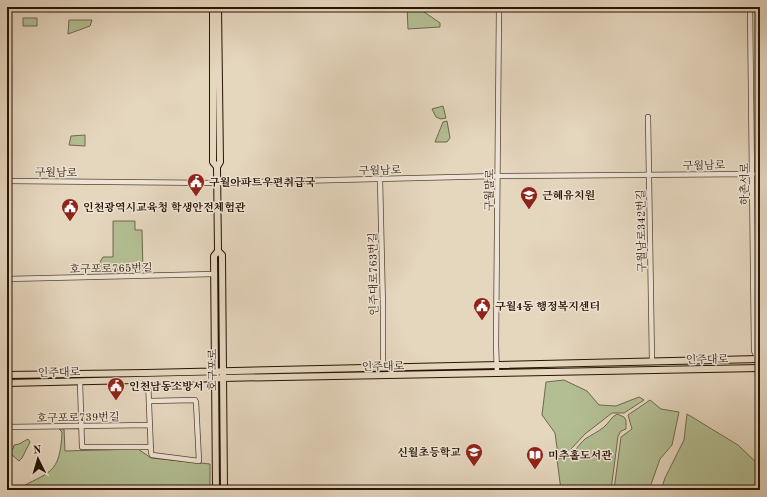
<svg xmlns="http://www.w3.org/2000/svg" width="767" height="497" font-family="'Old Standard TT','Noto Serif KR',serif">
<rect width="100%" height="100%" fill="#e5d6be"/>
<filter id="stains"><feTurbulence type="fractalNoise" baseFrequency=".005" numOctaves="4"/><feColorMatrix values="0 0 0 0 .2 0 0 0 0 .09 0 0 0 0 .02 0 0 0 .5 -.17"/></filter>
<radialGradient id="worn" r=".72"><stop offset=".6" stop-color="#630" stop-opacity="0"/><stop offset="1" stop-color="#630" stop-opacity=".3"/></radialGradient>
<path fill="#b3be93" stroke="#6e684c" d="M407 7H417L440 23V27L408 29Z
M23 18H37V26H23Z
M69 20H92L90 26 68 34Z
M443 106 446 118 441 119 436 117 432 109Z
M447 121 450 138 447 142H435L443 122Z
M85 135V146L69 145 71 136Z
M113 221H135V230H142L143 270H100V262L103 257H113Z
M564 380 587 391 599 405 616 406 639 397 644 400 624 413H612L585 434 570 450 558 455 555 433 542 415 546 382Z
M650 400 661 409 679 412 672 445 660 459 649 490H614L621 437 632 429 628 415Z
M617 414 624 417 626 420V429L621 431 618 436 611 490H561L557 459C576 456 573 450 585 439 591 435 598 432 604 427 609 423 611 417 617 414Z
M687 414 738 445 760 466V490H661L665 478 684 440Z
M59 429H64L65 451 138 449 151 458 210 464V490H16C49 471 60 476 62 432Z
M28 439 30 442 22 458 19 461 11 454V451L13 449 14 445 19 444Z"/>
<g fill="none" stroke-linecap="round" stroke-linejoin="round">
<defs>
<path id="minor" d="M750 7 754 351 758 359
M648 117 652 361
M380 179 383 309V368
M7 181 217 183 498 176 753 174
M7 279 214 274
M497 373 496 345 499 7
M148 380 151 453 152 455 199 461 196 402 195 400 149 401
M80 382 82 447H151
M7 427 150 425"/>
<path id="major" d="M213 7V162L217 167
M218 251 222 255 224 490
M7 375 146 373 760 359
M7 383 222 378 760 368
M216 490 214 256 218 251 217 167 220 162 218 7"/>
</defs>
<use href="#minor" stroke="#584432" stroke-width="6"/>
<use href="#major" stroke="#291304" stroke-width="8"/>
<use href="#minor" stroke="#eee4d5" stroke-width="4.5"/>
<use href="#major" stroke="#e5d6be" stroke-width="6"/>
</g>
<defs>
<symbol id="civic-pin" viewBox="-11 -11 22 30"><path d="M0 17L-7.5 6A9.5 9.5 0 1 1 7.5 6Z" fill="#8f2418" stroke="#eee4d5"/><path d="M-.6-6.5H3V-4.5H.6V-3L4-1V1h2V6H-6V1h2V-1L-.6-3ZM-1.2 2.5V6h2.4V2.5Z" fill="#fff"/></symbol>
<symbol id="school-pin" viewBox="-11 -11 22 30"><path d="M0 17L-7.5 6A9.5 9.5 0 1 1 7.5 6Z" fill="#8f2418" stroke="#eee4d5"/><path d="M0-5L7-2L0 1L-7-2ZM-4 1L0 2.5L4 1V4Q0 6-4 4Z" fill="#fff"/></symbol>
<symbol id="library-pin" viewBox="-11 -11 22 30"><path d="M0 17L-7.5 6A9.5 9.5 0 1 1 7.5 6Z" fill="#8f2418" stroke="#eee4d5"/><path d="M-6-4Q-3-5.5-.7-3.5V5Q-3 3-6 4ZM6-4Q3-5.5 .7-3.5V5Q3 3 6 4Z" fill="#fff"/></symbol>
</defs>
<g fill-rule="evenodd">
<use href="#civic-pin" x="186" y="172" width="20" height="27"/>
<use href="#school-pin" x="519" y="185" width="20" height="27"/>
<use href="#civic-pin" x="60" y="197" width="20" height="27"/>
<use href="#civic-pin" x="472" y="296" width="20" height="27"/>
<use href="#civic-pin" x="106" y="376" width="20" height="27"/>
<use href="#school-pin" x="464" y="442" width="20" height="27"/>
<use href="#library-pin" x="525" y="445" width="20" height="27"/>
</g>
<g text-anchor="middle" stroke-width="3" stroke-linejoin="round" paint-order="stroke">
<g font-size="11" fill="#291304" stroke="#eee4d5">
<text transform="translate(704 165) rotate(-1)" y="4">구월남로</text>
<text transform="translate(380 170) rotate(-1)" y="4">구월남로</text>
<text transform="translate(56 172) rotate(1)" y="4">구월남로</text>
<text transform="translate(744 184) rotate(-90)" y="4">하촌서로</text>
<text transform="translate(489 190) rotate(-89)" y="4">구월말로</text>
<text transform="translate(641 231) rotate(-91)" y="4">구월남로342번길</text>
<text transform="translate(111 268) rotate(-1)" y="4">호구포로765번길</text>
<text transform="translate(373 274) rotate(-91)" y="4">인주대로763번길</text>
<text transform="translate(707 359) rotate(-1)" y="4">인주대로</text>
<text transform="translate(383 366) rotate(-1)" y="4">인주대로</text>
<text transform="translate(212 370) rotate(-90)" y="4">호구포로</text>
<text transform="translate(59 372) rotate(-1)" y="4">인주대로</text>
<text transform="translate(78 417) rotate(-1)" y="4">호구포로739번길</text>
</g>
<g font-size="11" font-weight="bold" fill="#291304" stroke="#eee4d5" text-anchor="start">
<text x="209" y="186">구월아파트우편취급국</text>
<text x="542" y="199">근혜유치원</text>
<text x="83" y="211">인천광역시교육청 학생안전체험관</text>
<text x="495" y="310">구월4동 행정복지센터</text>
<text x="129" y="390">인천남동소방서</text>
<text x="461" y="456" text-anchor="end">신월초등학교</text>
<text x="548" y="459">미추홀도서관</text>
</g>
</g>
<rect width="767" height="497" fill="none" stroke="#e5d6be" stroke-width="24"/>
<rect x="8" y="8" width="751" height="481" fill="none" stroke="#291304" stroke-width="2"/>
<rect x="12" y="12" width="743" height="473" fill="none" stroke="#291304"/>
<g transform="translate(38 459) rotate(355)" stroke="#eee4d5" stroke-width="3" paint-order="stroke">
<path d="M0-3L7 15L0 10L-7 15Z" fill="#291304"/>
<text y="-6" font-size="11" font-weight="bold" text-anchor="middle" fill="#291304">N</text>
</g>
<rect width="100%" height="100%" filter="url(#stains)"/>
<rect width="100%" height="100%" fill="url(#worn)"/>
</svg>
